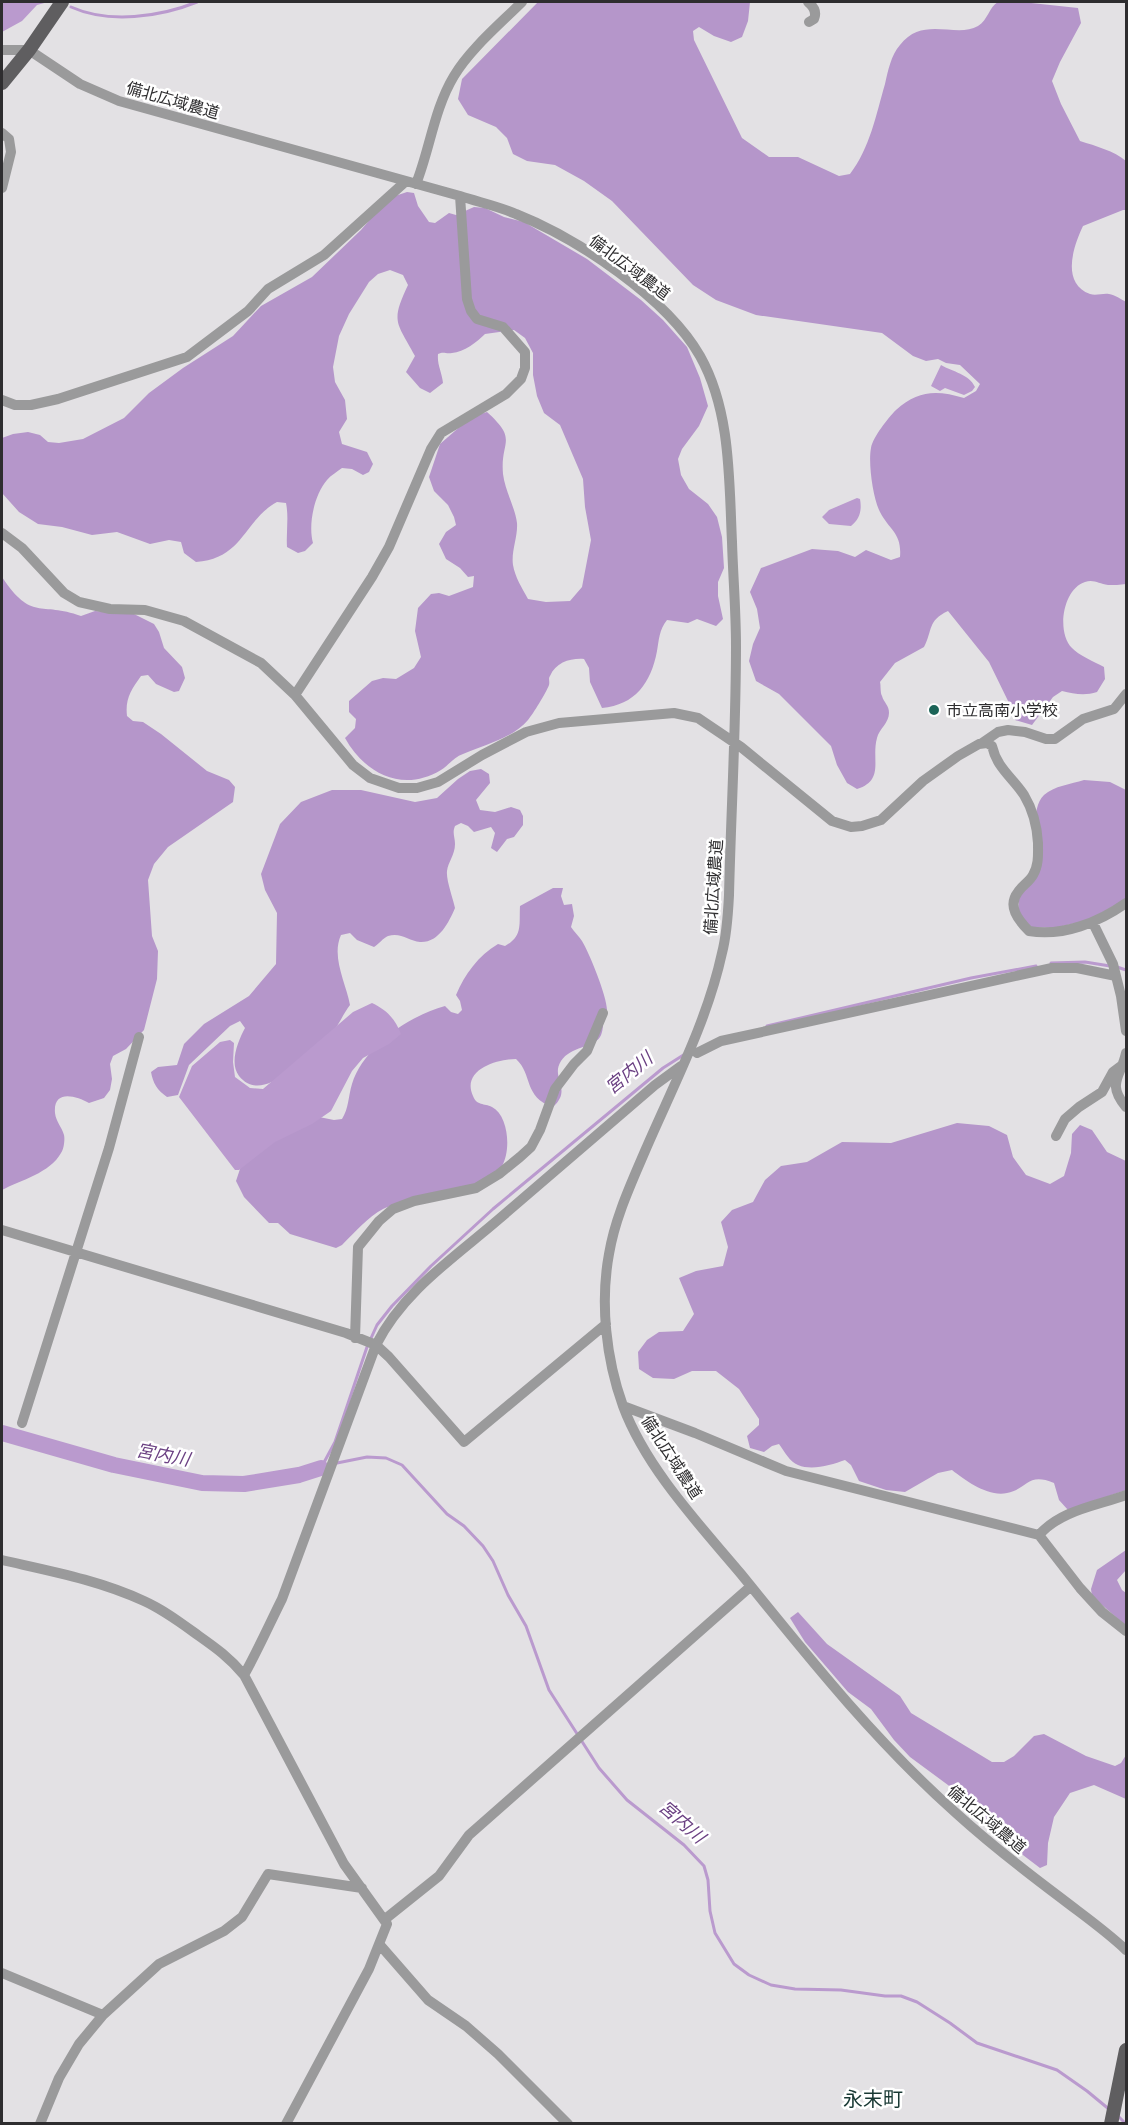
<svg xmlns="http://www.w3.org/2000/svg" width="1128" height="2125" font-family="Barlow,'Noto Sans JP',sans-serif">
<rect width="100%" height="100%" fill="#e3e1e4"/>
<path fill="#b596ca" d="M538 2H750L748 21 742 37 731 42 714 36 699 27 693 31 694 40 742 138 769 157H798L839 176 850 174C870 148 876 115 885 84 888 71 891 55 900 45 923 15 956 39 978 26 988 20 989 7 998 2H1022L1078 8 1081 23 1060 62 1052 81 1061 104 1080 141C1096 146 1114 151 1126 161V210H1123L1083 226C1073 247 1061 283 1090 294 1096 296 1103 293 1109 294 1115 295 1121 299 1126 302V584C1120 585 1114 585 1108 585 1099 584 1094 579 1085 582 1063 589 1056 632 1072 648 1078 655 1095 662 1104 667L1105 679 1097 692C1085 696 1074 694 1062 691L1053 697 1032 725 1015 720 1010 705 989 662 948 611C927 621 933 630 924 647L895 663 880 682C881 686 880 692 882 696 884 703 889 705 889 713 889 723 879 729 877 738 871 759 885 780 857 789L847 783 837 765 831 746 779 694 756 681 749 661 753 644 760 628 757 609 750 592 761 568 812 549 838 551 855 557 866 550 891 560 900 557C902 533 890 531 880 512 873 499 868 463 871 448 873 437 888 418 896 410 918 390 937 390 964 398L976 391 980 384 960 365 946 363 938 359 926 361 913 356 882 333 756 315 716 300 693 285 612 201 584 181 555 165 527 161 513 154 507 138 496 127 468 115 458 99 462 79Z
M407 192 414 193 418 206 429 222 435 223 449 213 456 215 474 207 485 208 504 217 524 222 587 259 641 300 663 320 687 347 700 378 708 406 699 426 682 449 678 459 681 475 689 489 708 504 717 517 722 537 724 568 718 582V596L723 619 716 626 697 619 688 623 667 620C659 630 659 640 657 651 651 683 635 705 602 708L590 682 589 668 584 659C571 658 556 662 550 676 548 679 550 681 549 685 546 693 533 714 528 720 513 738 484 745 463 754 454 757 449 765 441 770 403 793 365 774 345 738L355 728 356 719 349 712V701L372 681 383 678 396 679 414 668 421 657 415 631 418 608 431 594 439 593 449 596 473 587 474 576 468 577 460 568 446 559 439 544 446 532 456 525 454 517 448 505 434 491 429 477 440 444 471 417 487 412C519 441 500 440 503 474 505 491 515 507 517 523 518 537 511 551 513 565 515 577 522 588 528 599L546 602 570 601 582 587 591 540 585 507 583 479 560 425 544 413 537 396 533 375V353L525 338 514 330 485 334C477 342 464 352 452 353 445 354 444 351 438 354 437 365 442 372 443 383L430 393 420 388 406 372 415 356C397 322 390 323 408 285L403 275 390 270 378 274 369 282 349 314 339 336 333 367 335 382 345 400 347 419 339 432 342 444 367 452 373 464 369 472 363 475 352 469 342 468C337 472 331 475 327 480 314 495 308 525 313 543L305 551 298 553 287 547C286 532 289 518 286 503L277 502C243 521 244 558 196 562L184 553 181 542 169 540 150 544 117 532 92 535 62 527 38 524 19 512 2 493V438L13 434 28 432 40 435 48 442 59 443 83 439 124 418 149 393 183 368 233 336 261 306 312 277 361 230 379 209 395 196Z
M2 577C32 622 40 601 81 616L95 611 134 614 154 624 159 632 164 648 182 667 185 678 179 691 174 692 156 684 148 675 141 676C131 690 125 699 127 716L133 721 143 722 161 734 207 771 229 780 235 787 233 802 168 847 154 864 148 880 152 936 158 951 157 979 144 1030 126 1049 113 1056 110 1064 112 1079 110 1090 104 1098 89 1103C76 1096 53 1089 55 1113 56 1122 62 1127 64 1135 65 1139 64 1149 61 1153 50 1173 21 1180 2 1190Z
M481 769 489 774 490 783 476 800 480 810 495 812 511 807 520 810 523 816V825L514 837 507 839 497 852 491 848 495 833 491 827 474 832 468 826 461 823 455 826C452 833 455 837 455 844 455 855 448 862 447 871 446 880 453 898 455 908 449 922 439 943 420 942 409 941 401 932 388 936 383 938 379 944 374 947L357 940 350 933 341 935C331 957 346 983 350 1005 343 1014 338 1027 330 1035 324 1042 316 1048 309 1054 293 1068 260 1102 239 1076 229 1063 238 1041 245 1028L240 1021 230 1026 189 1065 178 1095 167 1097C157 1090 153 1083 151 1072L158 1067 177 1065 184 1044 204 1024 249 996 276 964 277 913 265 890 261 874 280 824 301 802 332 790H361L415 802 437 798 458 779 470 771Z
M1084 780 1110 782 1126 790V899L1089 920 1054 928 1029 927 1018 915 1019 896 1038 875C1037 855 1029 808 1044 795 1054 786 1071 784 1084 780Z
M553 888H563L561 896 564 905 572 904 574 916 571 927C574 932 579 936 582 941 589 952 608 999 607 1011 607 1015 604 1020 603 1024 603 1028 602 1034 600 1037 593 1048 571 1046 561 1061 550 1078 573 1089 553 1107 523 1097 533 1074 516 1059 497 1059 461 1070 473 1096 477 1106 484 1103 492 1107 509 1116 511 1151 502 1166 485 1194 413 1195 383 1209 368 1217 354 1233 342 1245L336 1248 290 1234 278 1223H269L244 1197 236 1181 241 1166 272 1142 319 1117 334 1120 342 1119C349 1108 348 1097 352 1084 364 1046 409 1016 445 1006L451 1012 458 1014 462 1010 460 1001 456 995C465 974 478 956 498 944L505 946C523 936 519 925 520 906Z
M957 1123 989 1126 1007 1135 1013 1157 1026 1175 1050 1184 1064 1176 1071 1153 1072 1134 1080 1125 1092 1130 1107 1152 1126 1161V1490L1068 1510 1059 1500 1054 1483C1027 1472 1028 1489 1007 1493 988 1497 966 1481 952 1470L938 1473 905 1492 886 1490 859 1481 851 1465 845 1460C831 1465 812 1471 798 1465 790 1462 784 1451 779 1444L772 1446 764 1452 750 1448 747 1436 759 1425V1419L739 1389 716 1371H692L674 1379 653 1378 639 1369 638 1352 647 1340 659 1332 683 1331 694 1314 679 1278 696 1271 723 1266 728 1247 721 1222 732 1210 753 1202 765 1180 781 1166 807 1162 842 1142 891 1143Z
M1126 1550V1570L1117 1580 1122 1590 1126 1593V1626L1092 1596 1091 1589 1097 1570Z
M798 1612 827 1644 900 1696 911 1713 992 1762H1004L1014 1756 1034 1736 1044 1734 1086 1756 1115 1766 1121 1763 1126 1755V1799L1094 1785 1070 1793 1054 1817 1048 1843 1047 1865 1040 1868 1015 1849 971 1802 910 1757 894 1740 871 1709 848 1692 805 1642 790 1618Z"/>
<path fill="#ba9ace" d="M2 2H48L37 5 22 21 2 32Z
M941 365C953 372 969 374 975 387L972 391 964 395 945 388 940 391 931 386Z
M857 498 860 499C862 510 860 519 851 526L829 524 822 517 829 510Z
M372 1003C387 1010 395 1019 401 1034L389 1044 363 1058 352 1071 331 1111 312 1124 275 1142 239 1170H235L179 1097 192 1066 220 1042 230 1040 234 1043 233 1062 235 1077 250 1088 263 1089 353 1012Z"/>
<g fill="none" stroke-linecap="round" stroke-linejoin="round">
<path stroke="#ba9ace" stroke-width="3" d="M71 7C109 24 160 17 197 2
M1051 963 1085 962 1110 966
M1117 967 1126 970
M767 1026 971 978 1036 966
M337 1463 367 1457 386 1458 402 1465 447 1514 464 1526 483 1546 493 1561 508 1595 526 1626 549 1690 599 1768 627 1800 684 1845 704 1866 708 1880 710 1911 715 1933 734 1964 749 1975 771 1985 795 1989 841 1990 885 1996H901L917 2002 950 2023 977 2043 1057 2070 1087 2091 1110 2110
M321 1468 335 1442 367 1347 377 1325 392 1306 431 1266 493 1209 663 1068 685 1054
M1118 2116 1126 2124"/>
<path stroke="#ba9ace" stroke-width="16" d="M2 1433 114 1465 202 1483 244 1484 299 1475 321 1468"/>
<path stroke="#9a9a9b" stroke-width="10" d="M808 2C813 6 817 12 814 19L809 22
M2 50H29L80 84 119 101 460 196C478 202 498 206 516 214 577 238 667 298 700 356 731 411 729 480 732 542 733 576 736 611 736 646 736 729 731 812 729 895 728 915 727 934 722 953 707 1022 673 1086 645 1151 631 1184 615 1218 609 1254 600 1303 606 1359 623 1406 646 1468 699 1524 741 1574 809 1658 875 1741 956 1813 989 1843 1025 1871 1061 1898 1083 1915 1106 1931 1126 1950
M2 133 9 139 11 152 2 188
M416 184C430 149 434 109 454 76 470 49 500 24 522 2
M2 400 15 405H31L58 399 187 357 248 311 268 289 324 255 405 182
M2 533 22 548 64 593 79 602 110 609 145 610 184 621 261 663 295 695 353 765 370 778 399 788H417L438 782 482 755 526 732 559 723 674 713 698 718 741 747 832 821 851 827 862 826 881 820 923 781 958 756 979 744 987 743 992 746C997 768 1012 777 1024 795 1033 810 1037 826 1038 843 1038 854 1039 865 1033 875 1030 881 1022 886 1018 892 1007 906 1018 920 1029 931 1063 937 1099 922 1126 903
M295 695 372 577 389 547 431 449 441 433 506 394 521 379 525 368V352L503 327 477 319 471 311 467 299 460 196
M982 743 998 732 1008 730 1025 732 1046 739H1055L1083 719 1114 709 1126 694
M1093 923 1113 964 1121 996 1126 1031
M697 1053 721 1041 1052 968H1077L1116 976
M1126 1053C1121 1077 1106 1083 1126 1107
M1056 1136 1065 1119 1079 1107 1102 1092 1113 1072 1121 1066
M2 1230 346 1333 376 1345 389 1357 464 1442 606 1324
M355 1338 358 1247 379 1221 393 1209 414 1201 476 1188 499 1174 520 1157 531 1147 540 1130 555 1089 574 1064 587 1051 603 1013
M623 1406 695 1433 786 1471 1039 1535 1080 1588 1102 1612 1126 1631
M22 1423 109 1148 139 1037
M1039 1535C1061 1510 1096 1506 1126 1495
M2 1560C50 1571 99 1580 144 1601 164 1610 181 1623 199 1636 216 1648 230 1658 244 1675L344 1864 387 1924 369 1969 286 2124
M244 1675C258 1650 269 1625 282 1599L376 1345C403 1291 455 1257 499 1219 551 1174 603 1130 655 1085L681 1066
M384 1920 439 1876 469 1835 750 1587
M380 1945 428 2000 466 2026 498 2054 568 2124
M2 1973 103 2015
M40 2124 59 2078 79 2044 103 2015 159 1964 224 1931 242 1917 268 1874 362 1888"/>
<path stroke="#5f5e60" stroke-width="14" d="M2 83 29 50 62 2
M1111 2124 1126 2050"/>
</g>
<circle fill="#1c6458" stroke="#fff" stroke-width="2" cx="934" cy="710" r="6"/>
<g text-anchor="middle" stroke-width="5" stroke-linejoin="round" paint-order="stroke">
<g font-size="16" fill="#2e2d2f" stroke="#fff">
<text transform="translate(173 100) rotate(16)" y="6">備北広域農道</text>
<text transform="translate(630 267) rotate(37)" y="6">備北広域農道</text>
<text transform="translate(713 887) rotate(-86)" y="6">備北広域農道</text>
<text transform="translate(672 1457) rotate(57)" y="6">備北広域農道</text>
<text transform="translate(987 1819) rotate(40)" y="6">備北広域農道</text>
</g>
<g font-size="16" fill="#2e2d2f" stroke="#fff" text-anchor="start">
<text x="946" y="716">市立高南小学校</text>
</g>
<g font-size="18" font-style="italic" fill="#6b4183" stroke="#fff">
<text transform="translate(629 1073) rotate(-39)" y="6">宮内川</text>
<text transform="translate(163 1455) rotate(11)" y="6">宮内川</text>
<text transform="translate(682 1822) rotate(41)" y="6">宮内川</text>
</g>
<g font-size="20" fill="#193934" stroke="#fff">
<text x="873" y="2106">永末町</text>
</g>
</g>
<rect width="1128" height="2125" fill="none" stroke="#2e2d2f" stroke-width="6"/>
</svg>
